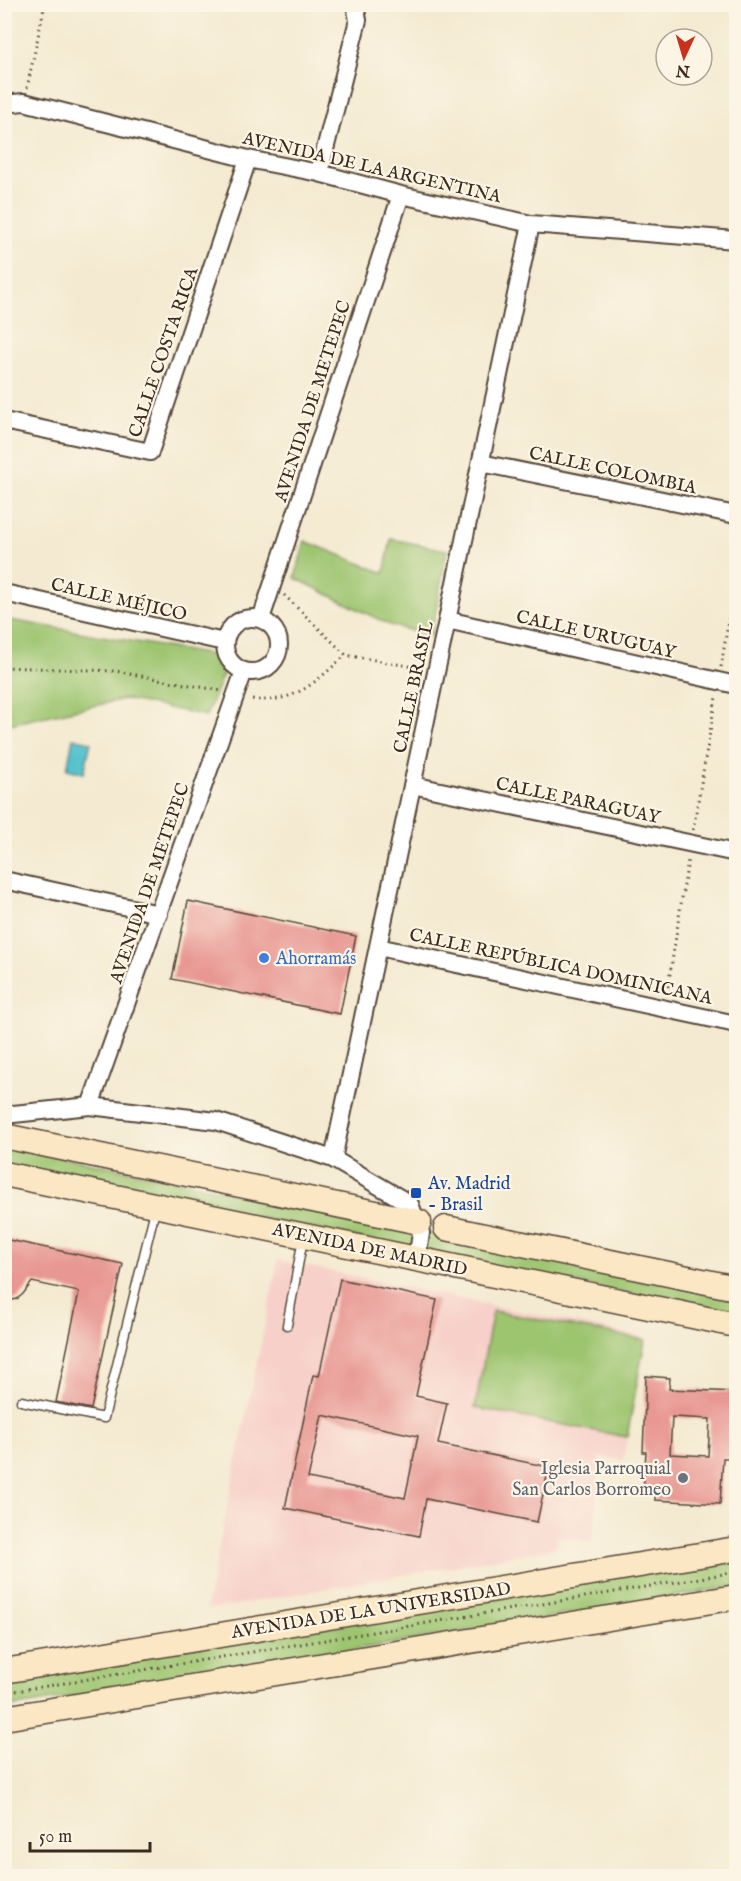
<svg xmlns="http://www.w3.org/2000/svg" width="741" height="1881" font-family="'IM FELL English',serif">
<rect width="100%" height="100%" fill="#fcf5e5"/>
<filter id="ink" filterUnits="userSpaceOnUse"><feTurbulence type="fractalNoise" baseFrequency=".0167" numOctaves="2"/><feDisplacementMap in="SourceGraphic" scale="12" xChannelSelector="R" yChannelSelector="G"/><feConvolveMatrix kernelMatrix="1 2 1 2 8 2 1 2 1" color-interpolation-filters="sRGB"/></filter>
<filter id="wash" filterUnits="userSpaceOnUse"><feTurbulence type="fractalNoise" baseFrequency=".008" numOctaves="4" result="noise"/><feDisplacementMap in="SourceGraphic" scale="24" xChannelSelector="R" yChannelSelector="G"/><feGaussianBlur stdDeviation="1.35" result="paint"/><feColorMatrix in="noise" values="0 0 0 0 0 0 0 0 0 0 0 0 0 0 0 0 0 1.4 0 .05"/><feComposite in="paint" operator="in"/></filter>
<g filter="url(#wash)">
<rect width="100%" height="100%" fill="#f4ead1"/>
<path fill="#f7d1c9" d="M278 1260 647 1338 623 1460 600 1457 592 1543 559 1536 556 1548 206 1610Z"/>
<path fill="#9dc570" stroke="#6c7847" stroke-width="1.5" d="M391 539 447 550 431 636 390 625 295 578 305 541 384 573Z
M4 619 211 655 225 669 206 716 125 699 5 725Z
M4 1145 736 1295V1316L5 1165Z
M493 1311 645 1340 627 1437 475 1408Z
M736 1555V1586L5 1708V1678Z"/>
<path fill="#54c1cc" stroke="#487675" stroke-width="1.5" d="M73 738 91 742 84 773 67 769Z"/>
<g id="blocks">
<path fill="#e89793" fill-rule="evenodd" d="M188 901 356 936 340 1014 172 979Z
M4 1239 123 1264 91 1409 56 1402 79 1292 32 1282 23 1294 17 1299 4 1302Z
M340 1279 437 1300 416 1396 447 1403 438 1444 549 1467 537 1522 426 1499 419 1536 285 1508 313 1375 319 1376ZM322 1415 418 1436 405 1498 308 1478Z
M646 1376 670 1378 669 1389 736 1392 734 1458H723L720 1504 655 1500V1494L643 1493 646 1452H643ZM672 1417 710 1419 708 1456 670 1454Z"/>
</g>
</g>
<g filter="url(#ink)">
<use href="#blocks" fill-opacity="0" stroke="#574739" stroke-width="1.5"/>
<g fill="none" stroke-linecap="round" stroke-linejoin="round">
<defs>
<path id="lane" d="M287 1325 303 1239
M21 1401 104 1418 156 1206"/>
<path id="street" d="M4 104 24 102 248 159 319 173 401 195 531 224 736 240
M319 173 358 20 355 4
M4 421 150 452 248 159
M481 463 736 515
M4 593 224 642
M225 645a27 27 0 1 1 54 0a27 27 0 1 1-54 0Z
M261 619 401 195
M447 620 736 685
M412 785 736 853
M4 880 159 914
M378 947 736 1024
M90 1106 244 671
M4 1115 90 1106 216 1121 333 1159 410 1204 421 1233 419 1247 410 1257
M333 1159 531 224"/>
<path id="secondary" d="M4 1136 419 1222
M4 1174 736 1325
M446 1228 736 1288
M4 1671 736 1549
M4 1718 736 1597"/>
</defs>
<use href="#lane" stroke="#574739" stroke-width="11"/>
<use href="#street" stroke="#574739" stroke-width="20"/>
<use href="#secondary" stroke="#574739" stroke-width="27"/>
<path stroke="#574739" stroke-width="3" stroke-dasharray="1.5 4.5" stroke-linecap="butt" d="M27 88 45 4
M284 595 346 655 420 668
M4 667 115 671 222 691
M721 667 736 574
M252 699C295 705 316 681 346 655
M693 830 716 697
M667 993 688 860
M4 1693 736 1572"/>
<use href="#lane" stroke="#fff" stroke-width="8"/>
<use href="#street" stroke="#fff" stroke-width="16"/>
<use href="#secondary" stroke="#fbe7c3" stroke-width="24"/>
</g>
</g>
<circle fill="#3f7fe0" stroke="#fcf5e5" stroke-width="2" cx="264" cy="958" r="6"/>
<rect fill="#1a4fb4" stroke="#fcf5e5" stroke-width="2" x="410" y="1187" width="12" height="12" rx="3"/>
<circle fill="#6b7280" stroke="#fcf5e5" stroke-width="2" cx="683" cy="1478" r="6"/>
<g text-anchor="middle" stroke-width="4.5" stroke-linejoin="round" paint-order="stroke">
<g font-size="18" fill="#3b2a1e" stroke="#fcf5e5">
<text transform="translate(372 167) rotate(13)" y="6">AVENIDA DE LA ARGENTINA</text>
<text transform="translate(163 352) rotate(-71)" y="6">CALLE COSTA RICA</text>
<text transform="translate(312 401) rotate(-72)" y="6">AVENIDA DE METEPEC</text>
<text transform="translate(613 470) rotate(12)" y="6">CALLE COLOMBIA</text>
<text transform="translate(119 599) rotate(13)" y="6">CALLE MÉJICO</text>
<text transform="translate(596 634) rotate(13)" y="6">CALLE URUGUAY</text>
<text transform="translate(413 687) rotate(-78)" y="6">CALLE BRASIL</text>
<text transform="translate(578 800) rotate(12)" y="6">CALLE PARAGUAY</text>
<text transform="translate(149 883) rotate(-71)" y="6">AVENIDA DE METEPEC</text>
<text transform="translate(561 966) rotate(12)" y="6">CALLE REPÚBLICA DOMINICANA</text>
<text transform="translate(370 1249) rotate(12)" y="6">AVENIDA DE MADRID</text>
<text transform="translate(371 1610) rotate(-9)" y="6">AVENIDA DE LA UNIVERSIDAD</text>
</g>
<g font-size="18" fill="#366cbe" stroke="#fcf5e5" text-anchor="start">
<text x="276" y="964">Ahorramás</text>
</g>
<g font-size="18" fill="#164399" stroke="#fcf5e5" text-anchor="start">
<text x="428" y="1189">Av. Madrid<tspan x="428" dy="21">- Brasil</tspan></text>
</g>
<g font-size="18" fill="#5b616d" stroke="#fcf5e5" text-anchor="end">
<text x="671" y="1474">Iglesia Parroquial<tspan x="671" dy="21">San Carlos Borromeo</tspan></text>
</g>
</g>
<rect width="741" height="1881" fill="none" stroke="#fcf5e5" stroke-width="24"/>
<g transform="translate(684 57) rotate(184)"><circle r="28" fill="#fcf5e5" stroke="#afa495" stroke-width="1.5"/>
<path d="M0-4.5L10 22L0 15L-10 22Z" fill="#c8321e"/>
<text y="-9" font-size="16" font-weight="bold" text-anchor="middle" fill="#3b2a1e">N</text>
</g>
<path d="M30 1842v9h120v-9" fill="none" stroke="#3b2a1e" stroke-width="3"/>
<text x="39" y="1842" font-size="18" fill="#3b2a1e" stroke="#fcf5e5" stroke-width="4.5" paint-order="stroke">50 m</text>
</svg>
